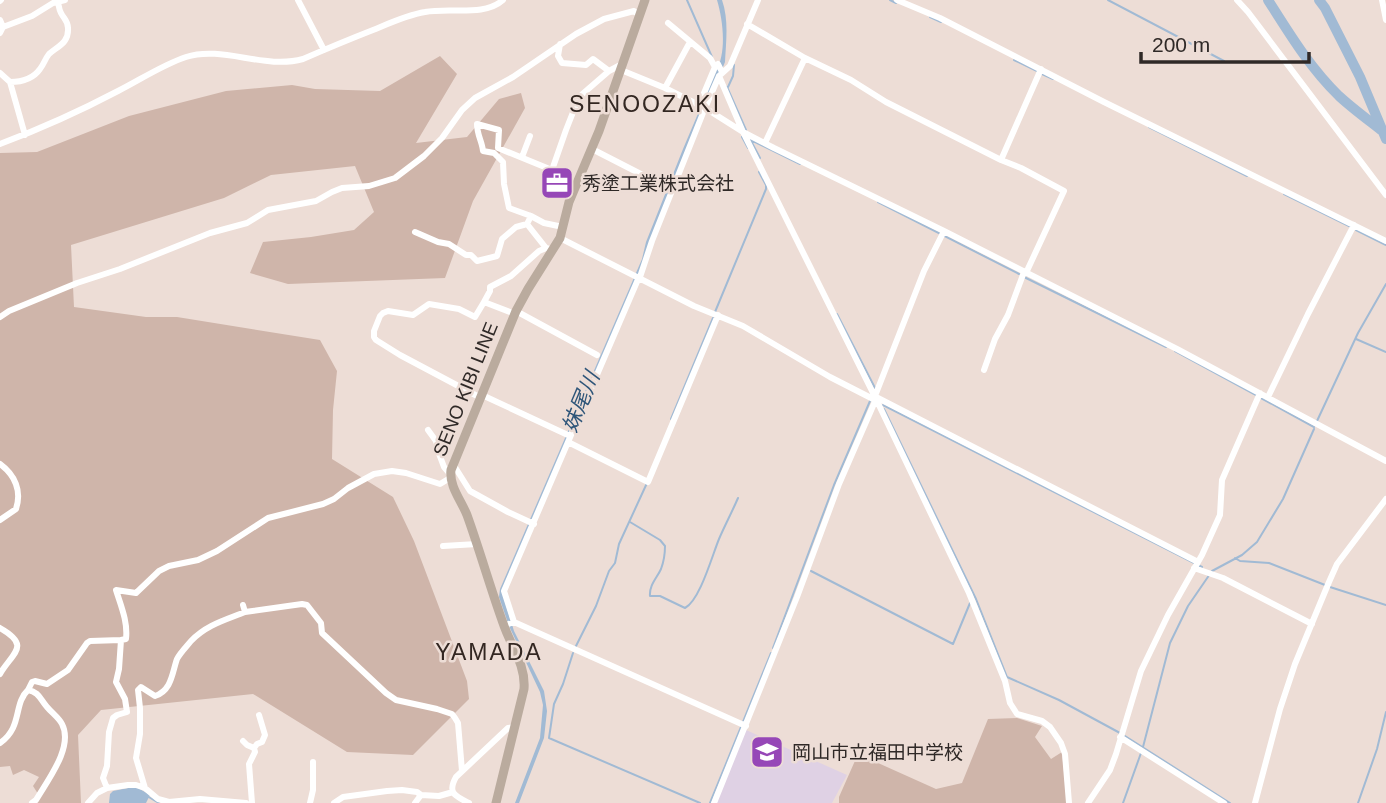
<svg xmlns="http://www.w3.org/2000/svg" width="1386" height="803" font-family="Helvetica,'Noto Sans JP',sans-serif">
<rect width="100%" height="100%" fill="#edddd6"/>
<path fill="#dfd1e4" d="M746 730 847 775 832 803H716Z"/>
<path fill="#cfb5aa" d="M440 56 457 74 416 143 467 137 499 99 521 93 525 108 473 201 445 278 288 284 250 273 263 242 311 237 354 230 374 212 355 166 271 175 224 198 71 245 74 307 146 317H177L320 340 337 371 333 410 332 459 393 497 414 541 467 681 469 699 413 755 347 752 253 694 101 710 78 735 81 803H37L40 797 33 786 39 777 24 770 13 775 10 766 0 767V153L37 152 129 116 226 91 292 85 315 89 380 91Z
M1017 718 1042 726 1035 737 1051 759 1062 752 1067 803H839V797L858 754 936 789 962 783 988 719Z"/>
<path fill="#a1bad4" d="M717 0H722C729 20 726 41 725 62L647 255 503 595 514 631 544 691 547 711 544 738 519 803H515L540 738 543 705 540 692 509 626 499 597 500 589 642 259 646 242 683 149 716 71C727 52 723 20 717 0Z
M128 788H138L150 795 146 803H109L110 794 113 791Z"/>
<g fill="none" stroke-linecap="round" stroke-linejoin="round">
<path stroke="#a1bad4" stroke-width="2" d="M687 0 712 57
M890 0 896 3
M1108 0 1224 61
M930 17 941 22
M1014 60 1037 71
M1042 74 1053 79
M727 87 746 130
M728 87 733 76 734 65
M1149 127 1247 176
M742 137 748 148
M751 140 800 164
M751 141 760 158
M1284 194 1351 227
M878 202 1019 274
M1356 230 1386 245
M1024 277 1166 347
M715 312 766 189V185L759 172
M837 314 875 388
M1356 339 1386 352
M1175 351 1256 395
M1261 398 1314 427
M883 405 1202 567
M884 409 976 599 1007 677 1059 700 1120 733
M671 419 713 318
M1317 421 1358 333 1386 284
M630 522 660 540 665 546C665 554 664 561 661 569 657 578 649 585 650 596H660L685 608C700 600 712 556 719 539 725 525 732 512 738 498
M1235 558 1240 561 1269 563 1325 585
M811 571 953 644 970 603
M1330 587 1386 605
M575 648 596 606 609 571 615 563 619 544 647 483
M773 648 834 485 870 401
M573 653 563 684 554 704 549 738 700 803
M743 722 771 653
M1125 736 1230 803
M1143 747 1170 643 1188 606 1212 571 1242 555 1257 542 1283 499 1314 429
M147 796 159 803
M710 803 741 727
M1123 803 1141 753
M1358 803 1377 749 1386 712"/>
<path stroke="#a1bad4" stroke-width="10" d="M1268 0C1289 33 1310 68 1339 96 1352 108 1367 119 1381 130
M1319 0 1325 8 1360 77 1386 139"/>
<path stroke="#fff" stroke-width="6" d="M298 0 324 50
M897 0 940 18 1104 102 1386 241
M1237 0 1248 12 1386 195
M1382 0 1386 20
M0 1 1 0
M0 20 3 27 0 33
M668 23 710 58 715 67
M747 24 805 58 851 80 886 102 1001 160
M3 27 32 16 53 3 65 0
M560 44 558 56 562 63 586 65 593 59 609 71
M621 70 665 88 705 108 743 132 774 148 944 231 1177 349 1386 461
M0 73 10 82 25 135
M719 76 743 132 876 399 969 593 1005 681 1010 703 1017 714 1042 721 1050 727 1061 743 1065 754 1069 803
M10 82C22 82 33 79 40 69 44 64 45 59 49 54 58 46 69 43 68 28 68 21 64 19 61 13 59 10 59 6 58 2
M665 88 690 42
M699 105 715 67 718 64 722 72
M765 143 805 58
M0 144C40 129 80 111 118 91 140 80 162 65 186 57 223 45 264 70 303 59 326 49 350 39 373 30 390 23 407 15 425 12 450 7 484 17 503 0
M592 149 672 190
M522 157 530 136
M552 170 566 130 579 97 609 71 624 63
M531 216 509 208 504 184 503 162 494 153 483 151C482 141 477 135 477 124L499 130 498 148 552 170 560 175 574 191
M527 224 546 248
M415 232 438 242 449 244 466 255H471L477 261 497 256 502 239 516 227 527 224 531 216 544 223 563 227
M560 238 694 306 743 326 830 377 875 400
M1026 273 1064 191 1021 168 1001 160 1041 69
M639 277 568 442 648 482 718 315
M640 277 652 241 705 108 719 76 730 66 758 0
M484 302 490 291V287L511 276 539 251 546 248 553 250
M516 311 597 355
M0 317 9 311 77 283 120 269 210 233 247 223 268 210 316 201 332 192 342 188 369 186 395 178 424 156 442 138 462 110 475 98 513 77 576 34 604 19 634 11 640 16
M984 370 995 339 1008 315 1024 272
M482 395 570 436
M875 396 924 271 944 231
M876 397 1198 562
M1268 397 1308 314 1354 225
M481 398 400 355 376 340 374 337V331L380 316 383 313 388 311 413 315 429 304 459 309 475 317 484 302 515 314
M428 430 436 441 438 451 444 467 450 474
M0 464C15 475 22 491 16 509L0 520
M453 464 470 491 508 512 534 524
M443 546 477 544
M1194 568 1223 578 1312 624
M243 605 245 612 302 604 307 605 321 623 322 633 386 693 396 700 437 709 452 714 455 718 458 723 462 771
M514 622 504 591 568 442
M503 626 514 622 746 726
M0 628C32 646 12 653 0 674
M28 690 32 682 35 681 47 684 68 670 87 643 90 641 121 640
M1120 737 1224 803
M243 741 247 745 254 748
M0 743C23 727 13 704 28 690 39 692 40 699 47 707 52 713 59 718 62 724 74 747 47 781 36 800L32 803
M107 788 103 778 107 766 109 732 113 718 117 715 127 712 125 699 116 682 119 669 121 640 126 639C128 622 121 606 116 590L136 593 159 571 169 566 198 560 217 551 268 518 323 504 334 499 348 488 374 474 392 471 406 473 440 484 450 478
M145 788 136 758 140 734V708L138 690 141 687 155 696C172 690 172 673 177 659 180 653 187 646 191 641 206 625 225 620 245 612
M88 803 97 793 107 788 128 785H136L145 788 158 799 169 802 200 799 246 803
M252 803 249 764 255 752 254 748 257 744 262 742 265 735 259 715
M310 803 313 790V762
M334 803 343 797 387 791 402 790 417 792 421 795
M415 803 421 795 439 796 453 792
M469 803C455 796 447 793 456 777L508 728 514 727
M714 803 797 597 839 484 876 399
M1088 803 1110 770 1116 754 1141 671 1168 615 1202 555 1220 515 1222 480 1260 393
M1255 803 1280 709 1295 664 1329 582 1337 564 1386 499"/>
<path stroke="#baab9e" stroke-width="9" d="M496 803 524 689C526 664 510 645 503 623 490 587 480 551 467 515 461 500 449 486 451 470L516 311 528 289 560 238 569 202 599 131 645 0"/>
</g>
<defs>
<symbol id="office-square" viewBox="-11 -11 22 22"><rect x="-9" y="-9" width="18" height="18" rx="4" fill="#9647b7" stroke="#edddd6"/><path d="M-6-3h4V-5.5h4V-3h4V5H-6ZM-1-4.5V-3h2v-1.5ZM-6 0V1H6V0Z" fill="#fff"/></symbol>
<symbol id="school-square" viewBox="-11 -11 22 22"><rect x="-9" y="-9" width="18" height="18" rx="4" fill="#9647b7" stroke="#edddd6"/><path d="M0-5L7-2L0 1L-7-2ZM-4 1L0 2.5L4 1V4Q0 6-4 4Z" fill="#fff"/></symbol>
</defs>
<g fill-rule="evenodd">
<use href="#office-square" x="538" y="164" width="38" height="38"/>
<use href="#school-square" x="748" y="733" width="38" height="38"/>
</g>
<g text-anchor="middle" stroke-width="5" stroke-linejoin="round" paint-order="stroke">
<g font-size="19" fill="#2f2927" stroke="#edddd6" text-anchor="start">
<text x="582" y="190">秀塗工業株式会社</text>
<text x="792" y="759">岡山市立福田中学校</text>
</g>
<g font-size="19" fill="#2f2927" stroke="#edddd6">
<text transform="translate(465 389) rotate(-68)" y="7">SENO KIBI LINE</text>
</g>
<g font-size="21" font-style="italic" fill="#2e5579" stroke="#edddd6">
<text transform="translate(581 402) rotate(-67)" y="7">妹尾川</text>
</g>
<g font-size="23" letter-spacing="2" fill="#332722" stroke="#edddd6">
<text x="645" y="112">SENOOZAKI</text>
<text x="489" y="660">YAMADA</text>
</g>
</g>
<path d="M1141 52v10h168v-10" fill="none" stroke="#2f2927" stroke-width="3.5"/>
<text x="1152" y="52" font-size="21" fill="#2f2927" stroke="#edddd6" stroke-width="5" paint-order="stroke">200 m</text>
</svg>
